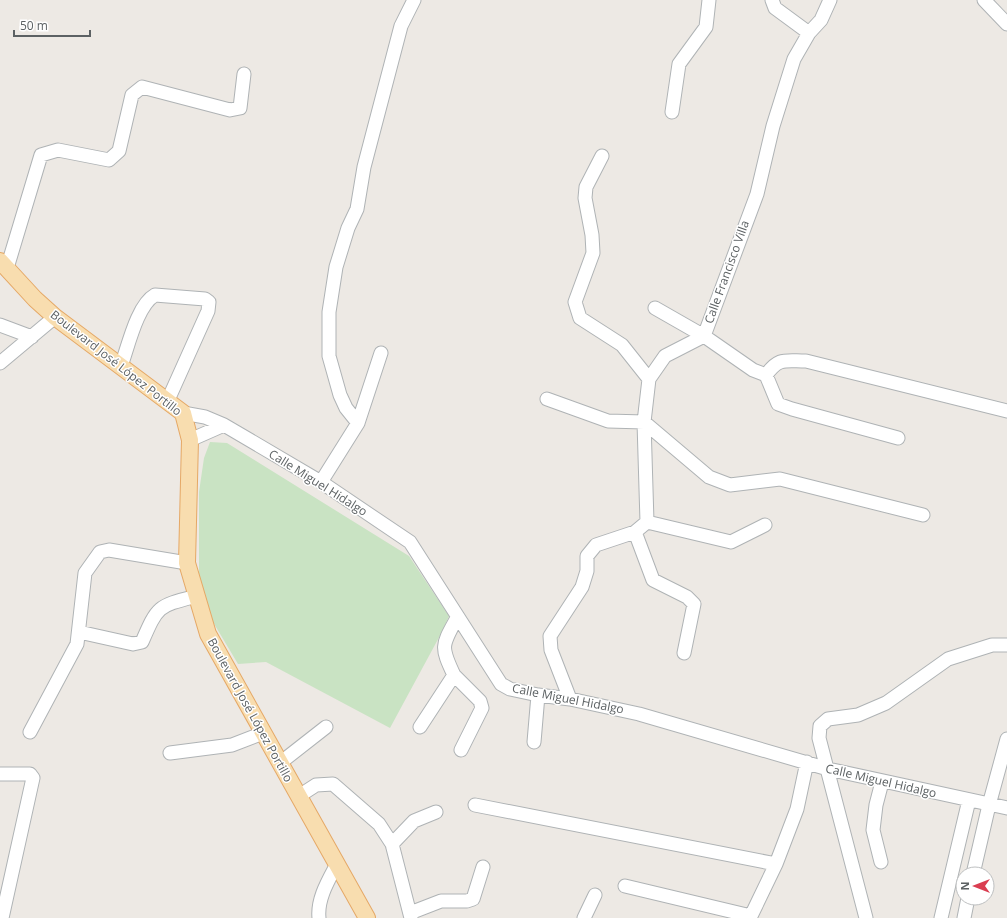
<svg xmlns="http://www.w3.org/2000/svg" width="1007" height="918" font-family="'Open Sans',sans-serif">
<rect width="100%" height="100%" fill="#ede9e4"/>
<path fill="#c9e3c3" d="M210 442 227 443 409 556 449 616 443 630 390 728 266 662 238 664 213 622 199 586V492L204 458Z"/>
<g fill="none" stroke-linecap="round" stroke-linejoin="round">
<defs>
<path id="minor" d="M772 0 775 8 809 33
M984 0 1007 24
M672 112 679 64 706 27 709 0
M602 156 586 187 585 198 592 235 593 253 575 302 580 318 622 345 649 379
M7 268 41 155 58 150 109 160 119 151 132 95 142 87 230 110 240 108 244 74
M655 308 704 336 753 370 766 375C779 357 785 361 806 361L1007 411
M0 325 32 337
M0 363 55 317
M121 366C128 347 137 305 155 295L205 299 209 302 208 311 168 400
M766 375 778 404 792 409 898 438
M547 399 608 421 644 422 709 477 730 485 780 479 923 515
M183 413 205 417 224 425 321 482 410 542 501 684 510 689 538 695 570 699 639 714 828 769 1007 808
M358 423 381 353
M190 440 224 425
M321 482 358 423 346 408 340 395 329 356V312L336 267 348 228 357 209 364 167 401 26 414 0
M647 522 731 542 765 525
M635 532 653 580 687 597 694 604 684 653
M79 632 133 644 142 642C158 605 158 606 197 596
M454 675C440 646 442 645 457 618
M570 699 551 650 550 636 582 587 587 571V556L596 545 635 532 647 522 644 422 649 379 665 356 704 336 757 194 773 126 794 59 809 33 821 20 830 0
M420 727 454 675 480 701 482 708 461 750
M30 732 77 644 85 573 100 552 109 550 187 563
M534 742 538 695
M170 753 232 745 263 733
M280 763 326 727
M0 774H30L33 778 2 918
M299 796 316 785 333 784 379 824 392 844 411 918
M475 805 776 864
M392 844 414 821 436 812
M881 862 873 830 876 805 882 782
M973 874 989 805 1007 739
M625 886 751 916
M410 913 441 901H467L473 899 483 867
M319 918C317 899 328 881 337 864
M584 918 595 895
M750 918 776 864 797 809 807 762
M866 918 819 738 820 726 828 719 858 715 886 703 948 659 992 645H1007
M941 918 969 800
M964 918 968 898"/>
<path id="major" d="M0 261 35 299 55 317 183 413 190 440 187 563 208 634 367 918"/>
</defs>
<use href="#minor" stroke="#afb3b5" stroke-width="15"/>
<use href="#major" stroke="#e5a866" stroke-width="18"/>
<use href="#minor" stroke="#fff" stroke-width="13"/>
<use href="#major" stroke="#f8ddaf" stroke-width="16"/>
</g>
<g text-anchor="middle" stroke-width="3" stroke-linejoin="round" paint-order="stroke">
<g font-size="12" fill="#5c6163" stroke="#fff">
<text transform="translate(727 272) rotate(-70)" y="4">Calle Francisco Villa</text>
<text transform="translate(116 363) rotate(38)" y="4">Boulevard José López Portillo</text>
<text transform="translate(318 483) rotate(32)" y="4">Calle Miguel Hidalgo</text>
<text transform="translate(568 699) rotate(11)" y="4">Calle Miguel Hidalgo</text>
<text transform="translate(250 710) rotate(61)" y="4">Boulevard José López Portillo</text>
<text transform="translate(881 781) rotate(13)" y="4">Calle Miguel Hidalgo</text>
</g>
</g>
<g transform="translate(975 886) rotate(270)"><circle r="19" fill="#ffffff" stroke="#bec0c1"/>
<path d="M0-3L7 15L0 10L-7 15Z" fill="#da3e51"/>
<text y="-6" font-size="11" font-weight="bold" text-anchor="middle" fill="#5c6163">N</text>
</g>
<path d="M14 30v6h76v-6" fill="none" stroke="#5c6163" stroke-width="2"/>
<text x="20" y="30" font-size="12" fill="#5c6163" stroke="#ffffff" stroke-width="3" paint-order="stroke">50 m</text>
</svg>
